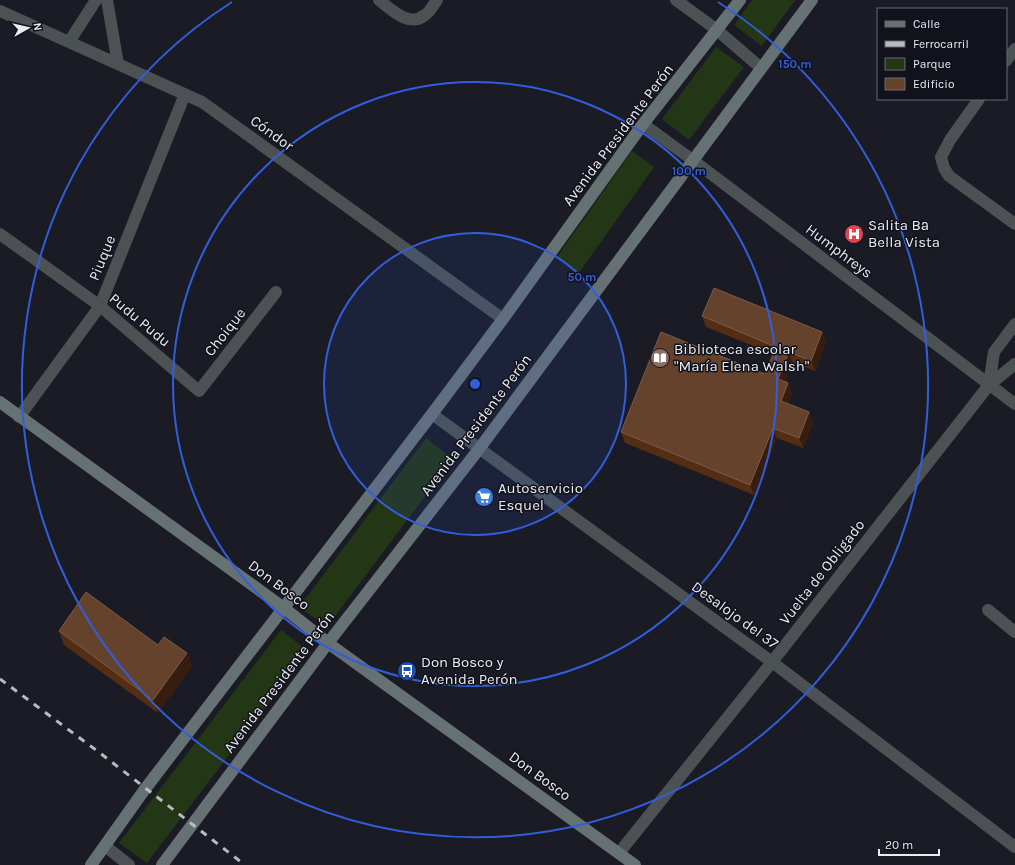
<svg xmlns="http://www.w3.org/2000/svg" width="1015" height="865" font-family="Karla,sans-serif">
<rect width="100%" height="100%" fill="#1b1b25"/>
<path fill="#233615" d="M752 0H795L762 46 734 25Z
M716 47 744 67 689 140 662 119Z
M632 151 654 167 579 273 557 257Z
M426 438 453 459 327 627 299 607Z
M281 630 308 651 147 863 119 843Z"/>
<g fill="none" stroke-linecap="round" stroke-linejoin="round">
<path stroke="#4c5254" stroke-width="12" d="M107 0 118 64
M379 0C392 10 409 28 425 15 430 12 433 5 437 0
M676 0 717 30 761 68
M0 11 202 102 503 319
M69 42 96 0
M1006 61 1015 49
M979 99 950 140 941 157 944 168 949 176 1015 224
M643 124 694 161 1015 404
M0 234 100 306 199 391 276 292
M1015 324 994 352 989 385 1015 364
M432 414 772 662 1015 847
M19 417 100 306 185 94
M988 610 1015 632
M105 846 129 865
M619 853 772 662 989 385"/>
<path stroke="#667173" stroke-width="12" d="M0 402 284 608 328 643 635 865
M91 865 145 789 432 414 503 319 643 124 740 0
M162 865 328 643 479 449 812 0"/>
<path stroke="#babac1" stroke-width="3" stroke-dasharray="7 7" stroke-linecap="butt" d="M0 679 100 753 245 865"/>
</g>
<path fill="#552d13" d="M702 316 822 332 826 342 815 371 792 362 785 381 788 383 792 393 788 404 809 412 813 423 803 448 777 438 754 495 625 443 621 432 765 374 773 354 706 327Z
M59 631 187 653 192 666 158 713 64 645Z"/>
<path fill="#371d10" d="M822 332 826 342 815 371 811 361Z
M789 352 792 362 782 389 778 379Z
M788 383 792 393 785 411 781 401Z
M809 412 813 423 803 448 799 438Z
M773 428 777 438 754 495 750 485Z
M187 653 192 666 158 713 153 700Z"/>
<path fill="#65422b" stroke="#7a5c4a" d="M714 288 822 332 811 361 789 352 778 379 788 383 781 401 809 412 799 438 773 428 750 485 621 432 661 332 765 374 776 347 702 316Z
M86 592 158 645 164 637 187 653 153 700 59 631Z"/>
<circle cx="475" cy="384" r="151" fill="#325edb" fill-opacity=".12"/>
<g fill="none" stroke="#325edb" stroke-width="2">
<circle cx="475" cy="384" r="151"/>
<circle cx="475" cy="384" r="302"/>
<path d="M718 2A453 453 0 1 1 232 2"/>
</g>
<defs>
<symbol id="hospital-disc" viewBox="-11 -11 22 22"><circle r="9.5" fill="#e0444e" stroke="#12121c"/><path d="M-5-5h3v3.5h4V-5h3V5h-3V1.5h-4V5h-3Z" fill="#fff"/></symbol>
<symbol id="library-disc" viewBox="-11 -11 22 22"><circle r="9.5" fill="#8d6e63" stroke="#12121c"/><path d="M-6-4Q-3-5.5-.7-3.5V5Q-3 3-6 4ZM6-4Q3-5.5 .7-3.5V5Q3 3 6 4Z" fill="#fff"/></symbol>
<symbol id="supermarket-disc" viewBox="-11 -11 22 22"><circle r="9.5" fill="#3f7fe0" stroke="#12121c"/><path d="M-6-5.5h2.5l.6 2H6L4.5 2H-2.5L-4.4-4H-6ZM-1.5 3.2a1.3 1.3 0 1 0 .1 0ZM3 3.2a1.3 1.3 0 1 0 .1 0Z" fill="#fff"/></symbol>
<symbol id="bus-disc" viewBox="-11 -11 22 22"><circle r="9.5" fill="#1a4fb4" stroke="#12121c"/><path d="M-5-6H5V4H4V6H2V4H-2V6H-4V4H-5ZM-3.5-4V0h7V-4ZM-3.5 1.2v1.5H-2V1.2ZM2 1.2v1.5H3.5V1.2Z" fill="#fff"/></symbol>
</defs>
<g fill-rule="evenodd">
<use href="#hospital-disc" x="843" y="223" width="22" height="22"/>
<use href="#library-disc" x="649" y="347" width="22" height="22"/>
<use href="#supermarket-disc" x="473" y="486" width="22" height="22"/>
<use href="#bus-disc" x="396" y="660" width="22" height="22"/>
</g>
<g text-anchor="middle" stroke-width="3" stroke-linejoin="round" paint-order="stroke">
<g font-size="15" fill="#ebebf2" stroke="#12121c">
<text transform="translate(272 133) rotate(36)" y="5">Cóndor</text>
<text transform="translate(618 135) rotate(-53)" y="5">Avenida Presidente Perón</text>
<text transform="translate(839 251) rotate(37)" y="5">Humphreys</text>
<text transform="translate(102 258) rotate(-68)" y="5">Piuque</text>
<text transform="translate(140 320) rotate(40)" y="5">Pudu Pudu</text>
<text transform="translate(225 332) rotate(-52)" y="5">Choique</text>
<text transform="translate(476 425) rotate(-53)" y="5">Avenida Presidente Perón</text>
<text transform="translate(822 572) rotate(-52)" y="5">Vuelta de Obligado</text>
<text transform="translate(279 585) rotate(37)" y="5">Don Bosco</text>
<text transform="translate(735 615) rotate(36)" y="5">Desalojo del 37</text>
<text transform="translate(279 682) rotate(-53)" y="5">Avenida Presidente Perón</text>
<text transform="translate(540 776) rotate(36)" y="5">Don Bosco</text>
</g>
<g font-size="15" fill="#ebebf2" stroke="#12121c" text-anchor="start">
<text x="868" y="230">Salita Bª<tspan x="868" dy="17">Bella Vista</tspan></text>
<text x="674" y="354">Biblioteca escolar<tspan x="674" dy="17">"María Elena Walsh"</tspan></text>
<text x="498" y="493">Autoservicio<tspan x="498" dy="17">Esquel</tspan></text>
<text x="421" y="667">Don Bosco y<tspan x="421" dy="17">Avenida Perón</tspan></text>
</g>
</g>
<circle cx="475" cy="384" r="6" fill="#325edb" stroke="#12121c" stroke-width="2"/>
<g font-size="12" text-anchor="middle" font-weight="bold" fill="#325edb" stroke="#12121c" stroke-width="3" stroke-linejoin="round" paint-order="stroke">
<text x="795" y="68">150 m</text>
<text x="689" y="175">100 m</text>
<text x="582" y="281">50 m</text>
</g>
<rect x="877" y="8" width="130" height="92" fill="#12121c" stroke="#696972"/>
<rect x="885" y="21" width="20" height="6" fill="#667173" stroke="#696972"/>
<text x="913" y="28" font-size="12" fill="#ebebf2">Calle</text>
<rect x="885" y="41" width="20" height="6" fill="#babac1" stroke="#696972"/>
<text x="913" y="48" font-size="12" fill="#ebebf2">Ferrocarril</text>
<rect x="885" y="58" width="20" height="12" fill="#233615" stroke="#696972"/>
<text x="913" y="68" font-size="12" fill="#ebebf2">Parque</text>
<rect x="885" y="78" width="20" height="12" fill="#65422b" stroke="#696972"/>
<text x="913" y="88" font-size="12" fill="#ebebf2">Edificio</text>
<g transform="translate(28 28) rotate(82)" stroke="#12121c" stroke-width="3" paint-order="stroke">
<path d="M0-3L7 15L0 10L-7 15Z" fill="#ebebf2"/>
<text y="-6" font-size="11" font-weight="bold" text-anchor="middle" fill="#ebebf2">N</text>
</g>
<path d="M879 849v6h60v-6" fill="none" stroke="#ebebf2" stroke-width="2"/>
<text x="885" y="849" font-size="12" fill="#ebebf2" stroke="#12121c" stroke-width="3" paint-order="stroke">20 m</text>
</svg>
